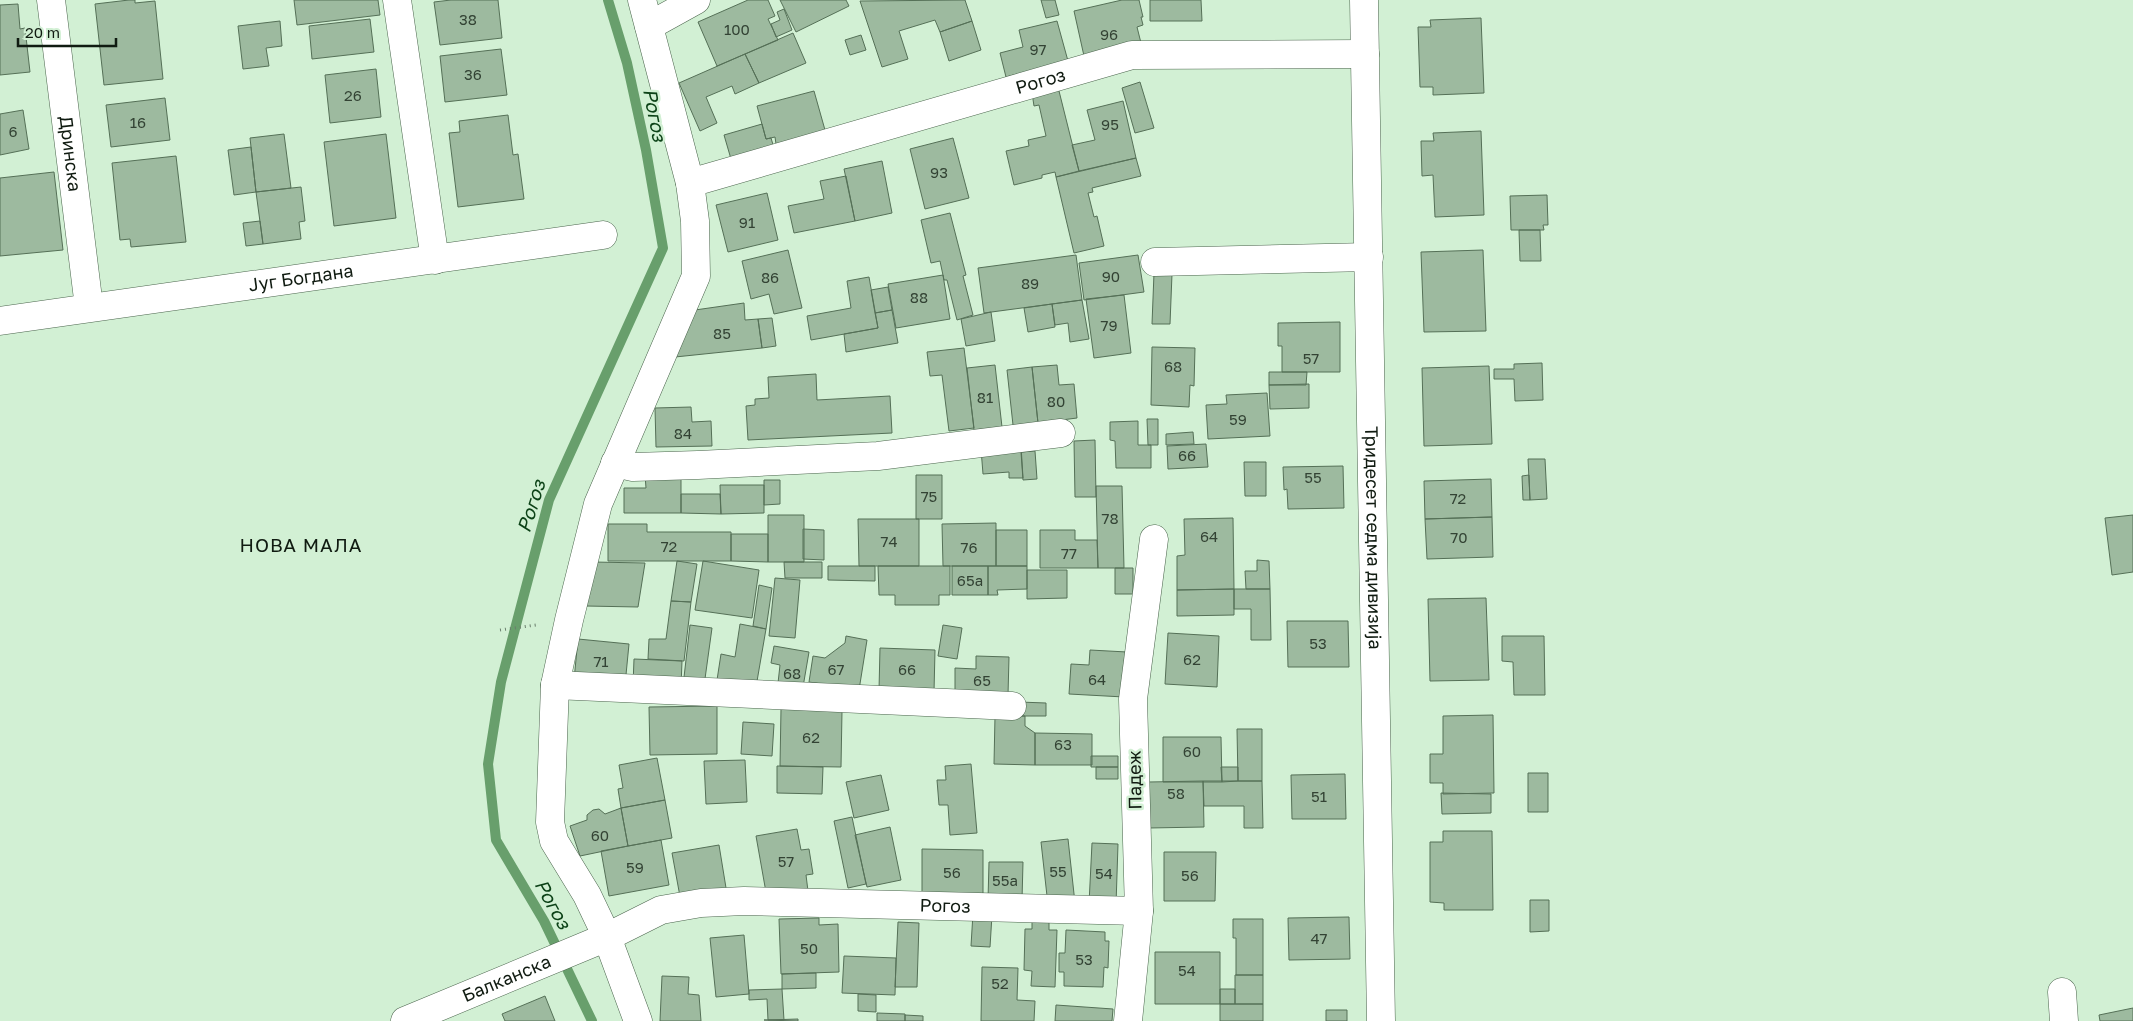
<svg xmlns="http://www.w3.org/2000/svg" width="2133" height="1021" font-family="'Golos Text',sans-serif">
<rect width="100%" height="100%" fill="#d2f0d4"/>
<g fill="none" stroke-linecap="round" stroke-linejoin="round">
<path stroke="#689f6c" stroke-width="10" d="M592 1021 544 921 496 840 488 764 501 682 549 500 663 248 646 150 627 63 608 0"/>
</g>
<path fill="#9dba9f" stroke="#557057" d="M129 0H135V3L155 1 163 79 104 85 95 4Z
M294 0H378L380 15 297 25Z
M451 0H498L502 38 440 45 434 2Z
M748 0H768L775 16 768 19 778 40 717 66 698 22Z
M780 0H846L849 6 796 32Z
M965 0 972 21 940 32 935 20 899 31 908 59 882 67 860 1Z
M1041 0H1055L1059 15 1046 18Z
M1122 0H1139L1143 17H1141L1143 25 1137 27 1141 43 1084 56 1074 11Z
M1150 0H1201L1202 21H1150Z
M18 4 20 29 25 28 30 72 0 75V5Z
M784 9 792 30 776 37 771 24 780 20 777 12Z
M1481 18 1484 93 1433 95V87H1420L1418 27H1431L1430 20Z
M370 19 374 52 312 59 309 26Z
M280 21 282 46 266 48 269 66 243 69 238 26Z
M972 21 981 50 949 61 940 32Z
M1057 21 1068 61 1006 77 1000 53 1023 47 1019 30Z
M793 33 806 63 759 83 745 54Z
M861 35 866 50 850 55 845 40Z
M501 49 507 95 445 102 440 56Z
M745 54 759 83 735 94 732 86 706 97 717 123 700 131 679 83Z
M376 69 381 117 330 123 325 75Z
M1140 82 1154 128 1135 133 1122 88Z
M1058 87 1079 171 1056 177 1055 172 1042 175V178L1014 185 1006 151 1029 146 1028 140 1046 136 1039 105 1034 106 1032 93Z
M814 91 825 130 776 144 775 137 766 139 757 106Z
M165 98 170 140 111 147 106 105Z
M1123 101 1136 158 1079 171 1072 145 1095 140 1087 110Z
M23 110 29 149 0 155V114Z
M508 115 513 155 518 154 524 199 458 207 449 133 460 132 459 121Z
M762 124 766 139 771 138 774 148 731 159 724 135Z
M1481 131 1484 215 1435 217 1433 175 1422 176 1421 141H1434L1433 133Z
M284 134 291 188 256 192 250 138Z
M386 134 396 218 334 226 324 142Z
M953 138 969 198 925 209 910 149Z
M251 147 256 192 234 195 228 150Z
M176 156 186 242 131 247 130 239 120 240 112 163Z
M1136 158 1141 176 1092 188 1093 192 1088 193 1094 217 1097 216 1104 246 1074 253 1056 177Z
M882 161 892 213 855 221 844 169Z
M54 172 63 250 0 256V178Z
M846 176 855 221 794 233 788 206 824 199 820 181Z
M301 187 305 221 299 222 301 239 263 244 256 192Z
M767 193 778 240 728 252 716 205Z
M1547 195 1548 225H1543L1544 230H1511L1510 196Z
M950 213 966 275 963 276 973 315 957 320 947 280H944L940 261 931 263 921 220Z
M260 221 263 244 246 246 243 223Z
M1519 230H1540L1541 261H1520Z
M788 250 802 308 774 314 769 294 751 299 742 261Z
M1483 250 1486 331 1424 332 1421 252Z
M1076 255 1082 300 984 313 978 268Z
M1138 255 1144 292 1084 300 1079 263Z
M1154 273 1172 274 1170 324H1152Z
M943 275 950 319 896 328 888 284Z
M869 277 878 328 811 340 807 316 851 308 847 281Z
M888 287 892 310 875 313 871 290Z
M1124 295 1131 353 1094 358 1086 299Z
M1082 300 1089 339 1070 342 1068 323 1055 325 1052 304Z
M744 303 745 320 758 319 762 348 675 357 695 310Z
M1052 304 1055 327 1028 332 1024 308Z
M892 310 898 343 846 352 844 334 878 328 875 313Z
M991 312 995 341 966 346 961 319Z
M772 318 776 346 762 348 758 319Z
M1340 322V372H1282V346H1278V323Z
M1152 347 1195 348 1194 386 1190 385 1189 407 1151 405Z
M964 348 974 428 949 431 942 375 930 376 927 352Z
M1542 363 1543 400 1515 401 1514 379H1494V369H1514V364Z
M995 365 1002 427 974 430 967 368Z
M1057 365 1059 385 1074 384 1077 418 1038 423 1032 367Z
M1489 366 1492 444 1424 446 1422 368Z
M1032 367 1038 423 1013 425 1007 370Z
M1269 372H1307L1306 385H1269Z
M816 374 817 400 890 396 892 433 748 440 746 406 755 405V399L769 398 768 377Z
M1309 384V408L1270 409 1269 385Z
M1267 393 1270 436 1208 439 1206 405 1227 404 1226 395Z
M691 407 692 422 711 421 712 446 656 447 655 408Z
M1147 419H1158V445H1148Z
M1138 421V445H1151V468H1116L1115 441 1110 440V422Z
M1193 432 1194 444 1166 445V434Z
M1095 440 1096 497H1075L1074 441Z
M1206 444 1208 467 1168 469 1167 446Z
M1021 446 1023 478H1009V472L983 474 981 449Z
M1035 451 1037 479 1023 480 1021 452Z
M1528 459H1545L1547 499 1530 500Z
M1244 462H1266V496H1245Z
M1343 466 1344 508 1288 509 1287 489 1284 490 1283 467Z
M645 475H681V513H624V488H646Z
M916 475H942V519H916Z
M1529 475 1530 500H1523L1522 476Z
M1491 479 1492 517 1425 519 1424 481Z
M764 480H780V504L764 505Z
M720 485H764V513L721 514Z
M1096 486H1122L1124 568H1098Z
M681 494H720L721 514 681 513Z
M768 515H804V562H768Z
M2133 515V572L2112 575 2105 518Z
M1492 517 1493 557 1427 559 1425 519Z
M1233 518 1234 589 1177 590V556L1185 555 1184 519Z
M858 519H919V566H859Z
M996 523V566H943L942 524Z
M608 524H647V532H731V561H608Z
M803 529 824 530V560L803 559Z
M996 530H1027V566H996Z
M1040 530H1075V540H1097L1098 568H1040Z
M731 534H768V562L731 561Z
M1257 560 1269 561 1270 589H1246L1245 571H1257Z
M677 561 697 564 691 602 671 601Z
M703 561 759 570 752 618 695 610Z
M593 562 645 563 638 607 586 606Z
M784 562H822V578H785Z
M828 566H875V581L828 580Z
M878 566H950V595H939V605H895V595H879Z
M952 566H988V595H952Z
M988 566H1027V589L997 590 998 595H988Z
M1115 568H1133V594H1115Z
M1027 570H1067V598L1027 599Z
M775 578 800 580 795 638 769 636Z
M759 585 772 588 766 629 753 626Z
M1234 589H1270L1271 640H1251V609H1234Z
M1234 589V615L1177 616V590Z
M1486 598 1489 680 1430 681 1428 599Z
M671 601 691 602 684 661 648 659 649 639H666Z
M1287 621H1348L1349 667H1288Z
M740 624 766 629 756 687 717 680 721 654 735 657Z
M690 625 712 628 704 686H683Z
M943 625 962 628 957 659 938 656Z
M1168 633 1219 636 1217 687 1165 684Z
M846 636 867 640 859 690 809 682 813 656 825 658 845 643Z
M1502 636H1544L1545 695H1514L1513 662 1502 661Z
M578 639 629 644 625 685 574 680Z
M774 646 809 652 803 687 778 683 780 665 771 663Z
M880 648 935 650 934 692 879 690Z
M1090 650 1127 652 1124 697 1069 694 1071 664 1089 665Z
M976 656 1009 657 1008 695 955 693V668L976 669Z
M634 659 682 661 681 687 633 685Z
M1019 702 1046 703V716H1018Z
M717 706V754L650 755 649 707Z
M781 709 842 711 841 767 780 766Z
M1493 715 1494 793 1443 794V783H1430V754H1443V716Z
M995 716H1025V726L1035 733V765L994 764Z
M743 722 774 724 772 756 741 754Z
M1237 729H1262V781H1238Z
M1035 733 1092 734V765H1035Z
M1163 737H1221L1222 782H1163Z
M1091 756H1118V767H1091Z
M657 758 665 800 621 808 618 789 623 788 619 765Z
M745 760 747 802 706 804 704 761Z
M971 764 977 833 950 835 948 805H939L937 780H946L945 766Z
M777 766 823 767 822 794 777 793Z
M1096 767H1118V779H1096Z
M1221 767H1238V781L1222 782Z
M1528 773H1548V812H1528Z
M1345 774 1346 819H1292L1291 775Z
M881 775 889 810 854 818 846 782Z
M1203 781H1262L1263 828H1244V806H1204Z
M1203 781 1204 827 1149 828 1148 782Z
M1441 793 1491 794V813L1442 814Z
M665 800 672 838 628 846 621 808Z
M621 808 628 846 580 856 570 826 587 820V815L593 810 599 809 605 814Z
M852 817 866 884 848 888 834 821Z
M890 827 901 880 867 887 855 835Z
M797 829 801 850 809 849 813 874 806 875 808 891 767 898 756 836Z
M1443 831H1492L1493 910H1444V903L1430 902V842H1443Z
M1068 839 1075 903 1048 905 1041 842Z
M661 840 669 885 609 896 601 851Z
M1092 843 1118 844 1116 905 1089 904Z
M719 845 727 894 681 902 672 853Z
M922 849 983 850V898L922 897Z
M1164 852H1216L1215 901H1164Z
M989 862H1023L1022 900H988Z
M1530 900H1549V931L1530 932Z
M973 913 992 915 990 947 971 946Z
M1349 917 1350 959 1289 960 1288 918Z
M819 918V925L838 924 839 972 781 974 779 919Z
M1233 919H1263V975H1236V938H1233Z
M1032 921H1049V930H1057L1055 987 1031 986 1032 971 1024 970 1025 929H1032Z
M898 922 919 923 917 987H895Z
M1066 930 1105 932V941H1109L1108 968 1104 967 1103 987 1064 986V972H1059V953H1065Z
M744 935 749 994 716 997 710 938Z
M1155 952H1220V1004H1155Z
M844 956 896 958 895 995 842 993Z
M982 967 1018 968 1017 1000 1035 1001 1034 1021H981Z
M816 973V988L782 989V974Z
M1235 975H1263V1004H1235Z
M662 976 689 977 688 994 699 995 701 1021H660Z
M782 989 784 1020H768L767 999 749 1000V990Z
M1220 989H1235V1004H1220Z
M858 994 876 995V1012L858 1011Z
M545 996 555 1021H505L502 1014Z
M1220 1004H1263V1021H1220Z
M1056 1005 1113 1009 1112 1021H1055Z
M2133 1008V1021H2100L2099 1015Z
M1326 1010H1347V1021H1326Z
M877 1013 905 1014V1021H877Z
M905 1015 923 1016V1021H905Z
M798 1019V1021L764 1020H768Z"/>
<g fill="none" stroke-linecap="round" stroke-linejoin="round">
<defs>
<g id="minor">
<path id="s1" d="M51 0 89 307"/>
<path d="M397 0 435 260"/>
<path id="s2" d="M1364 0 1381 1021"/>
<path d="M649 26 696 0"/>
<path id="s3" d="M690 183 1132 55 1365 54"/>
<path d="M1155 262 1369 257"/>
<path id="s4" d="M0 321 603 235"/>
<path d="M615 463 633 467 698 465 878 456 1061 433"/>
<path d="M555 685 1012 706"/>
<path d="M2062 992 2064 1021"/>
<path id="s5" d="M405 1021 607 937 661 910 701 903 744 901 1139 911"/>
<path d="M638 1021 607 937 587 895 554 841 550 822 555 685 569 620 598 504 696 276 695 221 690 183 642 0"/>
<path d="M1128 1021 1139 911 1133 699 1154 539"/>
</g>
</defs>
<use href="#minor" stroke="#4b654d" stroke-width="29"/>
<path stroke="#6a7e6c" stroke-width="3" stroke-dasharray="1 4" stroke-linecap="butt" d="M500 630 536 625"/>
<use href="#minor" stroke="#fff" stroke-width="28"/>
</g>
<g text-anchor="middle" stroke-width="5" stroke-linejoin="round" paint-order="stroke">
<g font-size="15" fill="#334334">
<text x="468" y="25">38</text>
<text x="737" y="35">100</text>
<text x="1109" y="40">96</text>
<text x="1038" y="55">97</text>
<text x="473" y="80">36</text>
<text x="353" y="101">26</text>
<text x="138" y="128">16</text>
<text x="1110" y="130">95</text>
<text x="13" y="137">6</text>
<text x="939" y="178">93</text>
<text x="747" y="228">91</text>
<text x="1111" y="282">90</text>
<text x="770" y="283">86</text>
<text x="1030" y="289">89</text>
<text x="919" y="303">88</text>
<text x="1109" y="331">79</text>
<text x="722" y="339">85</text>
<text x="1311" y="364">57</text>
<text x="1173" y="372">68</text>
<text x="985" y="403">81</text>
<text x="1056" y="407">80</text>
<text x="1238" y="425">59</text>
<text x="683" y="439">84</text>
<text x="1187" y="461">66</text>
<text x="1313" y="483">55</text>
<text x="929" y="502">75</text>
<text x="1458" y="504">72</text>
<text x="1110" y="524">78</text>
<text x="1209" y="542">64</text>
<text x="1459" y="543">70</text>
<text x="889" y="547">74</text>
<text x="669" y="552">72</text>
<text x="969" y="553">76</text>
<text x="1069" y="559">77</text>
<text x="970" y="586">65a</text>
<text x="1318" y="649">53</text>
<text x="1192" y="665">62</text>
<text x="601" y="667">71</text>
<text x="836" y="675">67</text>
<text x="907" y="675">66</text>
<text x="792" y="679">68</text>
<text x="1097" y="685">64</text>
<text x="982" y="686">65</text>
<text x="811" y="743">62</text>
<text x="1063" y="750">63</text>
<text x="1192" y="757">60</text>
<text x="1176" y="799">58</text>
<text x="1319" y="802">51</text>
<text x="600" y="841">60</text>
<text x="786" y="867">57</text>
<text x="635" y="873">59</text>
<text x="1058" y="877">55</text>
<text x="952" y="878">56</text>
<text x="1104" y="879">54</text>
<text x="1190" y="881">56</text>
<text x="1005" y="886">55a</text>
<text x="1319" y="944">47</text>
<text x="809" y="954">50</text>
<text x="1084" y="965">53</text>
<text x="1187" y="976">54</text>
<text x="1000" y="989">52</text>
</g>
<g font-size="18" fill="#101b11" stroke="#d2f0d4">
<text dy="6" stroke="none"><textPath href="#s3" startOffset="365">Рогоз</textPath></text>
<text dy="6" stroke="none"><textPath href="#s1" startOffset="155">Дринска</textPath></text>
<text dy="6" stroke="none"><textPath href="#s4" startOffset="304">Југ Богдана</textPath></text>
<text dy="6" stroke="none"><textPath href="#s2" startOffset="538">Тридесет седма дивизија</textPath></text>
<text transform="translate(1135 780) rotate(-91)" y="6">Падеж</text>
<text dy="6" stroke="none"><textPath href="#s5" startOffset="564">Рогоз</textPath></text>
<text dy="6" stroke="none"><textPath href="#s5" startOffset="110">Балканска</textPath></text>
</g>
<g font-size="19" font-style="italic" fill="#0c4217" stroke="#d2f0d4">
<text transform="translate(655 115) rotate(79)" y="7">Рогоз</text>
<text transform="translate(531 506) rotate(-72)" y="7">Рогоз</text>
<text transform="translate(553 904) rotate(61)" y="7">Рогоз</text>
</g>
<g font-size="19" letter-spacing="1" fill="#101b11" stroke="#d2f0d4">
<text x="301" y="552">НОВА МАЛА</text>
</g>
</g>
<path d="M18 38v8h98v-8" fill="none" stroke="#101b11" stroke-width="2.5"/>
<text x="25" y="38" font-size="15" fill="#101b11" stroke="#d2f0d4" stroke-width="4" paint-order="stroke">20 m</text>
</svg>
